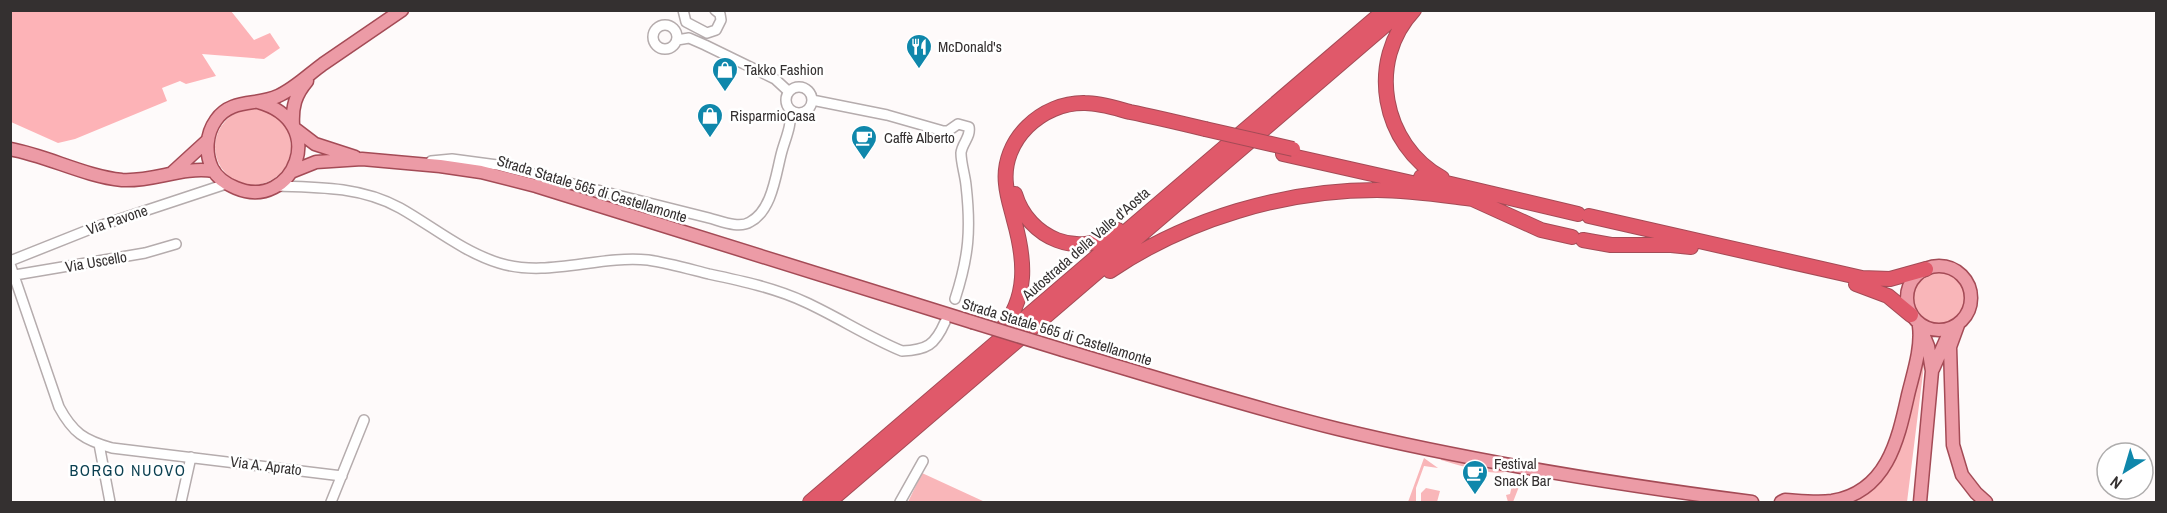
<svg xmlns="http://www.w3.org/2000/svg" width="2167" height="513" font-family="'Archivo Narrow',sans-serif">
<rect width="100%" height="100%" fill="#fefafa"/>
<path fill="#f9b6b9" d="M215 147a38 38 0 1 1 76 0a38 38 0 1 1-76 0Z
M1912 298a27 27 0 1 1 54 0a27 27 0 1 1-54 0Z
M1923 355 1924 365 1907 502H1840L1877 480Z
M1424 458 1438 468 1424 466 1416 488V502H1408Z
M1441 458 1509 471C1492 477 1459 465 1441 460Z
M922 473 985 502H908Z
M1524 474 1513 502H1508L1506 495 1510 494 1513 481 1508 480Z
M1426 488 1440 491 1437 502H1421V493Z"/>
<path fill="#fdb3b7" d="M11 10 231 11 254 40 270 33 280 48 264 59 202 54 216 76 186 84 180 81 162 88 167 101 75 139 58 143 11 122Z"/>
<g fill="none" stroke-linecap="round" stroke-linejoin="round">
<defs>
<path id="minor" d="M683 10 686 22 707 33 716 30 721 20 720 14 715 10
M653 37a12 12 0 1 1 24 0a12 12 0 1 1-24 0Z
M677 40 689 38 705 45 775 79 788 91
M786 100a13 13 0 1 1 26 0a13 13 0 1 1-26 0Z
M812 100 887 115 943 131H948L958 124 969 127C971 137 962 143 961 153 961 163 965 175 966 185 971 229 969 256 955 299
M431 161 452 159 497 165 709 218C721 221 739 229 750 222 773 210 776 172 782 151 786 137 792 125 790 110
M277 186C319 187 362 187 400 208 432 226 463 252 499 263 547 278 598 255 648 260 668 263 689 269 709 274 742 281 775 288 805 302 838 317 868 337 902 351 927 350 935 345 945 322
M10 261 93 228 226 184
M10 264 59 407C73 433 84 440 112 448L342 476
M15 275 145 253 176 244
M99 444 110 502
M181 502 191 457
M331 502 364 420
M900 502 923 461"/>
<path id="major" d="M258 102C331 122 293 212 236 188 226 184 217 178 212 168 205 153 206 134 216 120 231 98 257 106 278 96 294 89 308 75 323 64 349 46 376 28 402 10
M293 125C292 107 295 95 307 81
M294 128 315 144 355 157
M10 149C48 156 84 176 122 180 154 182 182 166 214 171
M173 172 208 140
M291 172 316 162 362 159 440 166 481 172 536 186 972 322
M1907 298a32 32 0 1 1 64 0a32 32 0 1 1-64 0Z
M1958 325 1950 347 1953 445 1962 475 1976 493 1986 502
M1063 350C1154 377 1245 406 1338 429 1474 462 1613 484 1752 502
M1933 369 1949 333
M1781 502 1785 500C1801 501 1817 503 1832 501 1887 492 1898 440 1908 395 1913 374 1922 348 1919 326
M1920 502 1932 371 1928 346 1921 329"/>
<path id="highway" d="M1414 10C1366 61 1382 145 1442 178
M1283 154 1430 187
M1421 177 1578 214
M1015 194C1028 238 1080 261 1118 230
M1466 196 1541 230 1572 237
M1589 216 1862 278 1890 279 1926 269
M1583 240 1611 245H1671L1691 247
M1110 271C1187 219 1284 190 1377 190 1410 190 1441 195 1473 199
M1856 284 1888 296 1911 315
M1000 331C1029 298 1025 259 1014 220 1011 208 1007 196 1006 184 1001 140 1042 102 1085 103 1100 103 1115 108 1130 112 1155 117 1180 123 1205 129
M810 502 1385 10
M829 502 1403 10"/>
</defs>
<use href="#minor" stroke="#b5acad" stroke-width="12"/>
<use href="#major" stroke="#a44b56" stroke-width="15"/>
<use href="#highway" stroke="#a44b56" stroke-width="16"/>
<use href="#minor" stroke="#fff" stroke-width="9"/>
<use href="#major" stroke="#ec9ba6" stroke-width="12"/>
<use href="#highway" stroke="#e0596a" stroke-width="14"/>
<defs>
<path id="major-bridge" d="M972 322 1063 350"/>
<path id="highway-bridge" d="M1205 129 1293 149"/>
</defs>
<use href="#major-bridge" stroke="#a44b56" stroke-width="15" stroke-linecap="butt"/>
<use href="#highway-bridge" stroke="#a44b56" stroke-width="16" stroke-linecap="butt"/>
<use href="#major-bridge" stroke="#ec9ba6" stroke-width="12"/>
<use href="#highway-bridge" stroke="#e0596a" stroke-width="14"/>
</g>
<defs>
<symbol id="restaurant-pin" viewBox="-11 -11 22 30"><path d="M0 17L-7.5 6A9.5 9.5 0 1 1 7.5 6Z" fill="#0f87ab" stroke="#fff"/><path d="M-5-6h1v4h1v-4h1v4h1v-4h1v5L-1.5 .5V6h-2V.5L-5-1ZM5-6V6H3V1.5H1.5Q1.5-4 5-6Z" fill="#fff"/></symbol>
<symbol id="shop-pin" viewBox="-11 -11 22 30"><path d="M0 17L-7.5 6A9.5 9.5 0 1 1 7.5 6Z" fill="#0f87ab" stroke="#fff"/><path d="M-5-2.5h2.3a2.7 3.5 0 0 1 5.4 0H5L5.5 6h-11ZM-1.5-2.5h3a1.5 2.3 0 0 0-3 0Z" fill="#fff"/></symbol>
<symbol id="cafe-pin" viewBox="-11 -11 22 30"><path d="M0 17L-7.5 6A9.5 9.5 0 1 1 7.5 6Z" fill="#0f87ab" stroke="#fff"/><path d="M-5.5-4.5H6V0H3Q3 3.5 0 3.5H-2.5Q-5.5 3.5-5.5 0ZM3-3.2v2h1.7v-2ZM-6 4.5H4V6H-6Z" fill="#fff"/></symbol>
</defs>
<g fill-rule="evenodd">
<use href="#restaurant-pin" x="904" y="32" width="30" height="40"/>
<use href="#shop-pin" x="710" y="55" width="30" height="40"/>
<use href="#shop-pin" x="695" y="101" width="30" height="40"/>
<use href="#cafe-pin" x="849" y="123" width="30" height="40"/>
<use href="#cafe-pin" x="1460" y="458" width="30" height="40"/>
</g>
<g text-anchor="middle" stroke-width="5" stroke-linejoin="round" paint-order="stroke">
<g font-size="15" fill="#343030" stroke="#fff" text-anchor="start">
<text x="938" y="52">McDonald's</text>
<text x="744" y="75">Takko Fashion</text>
<text x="730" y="121">RisparmioCasa</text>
<text x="884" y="143">Caffè Alberto</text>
<text x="1494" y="469">Festival<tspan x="1494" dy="17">Snack Bar</tspan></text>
</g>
<g font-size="15" fill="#343030" stroke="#fff">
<text transform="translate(592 189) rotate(17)" y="5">Strada Statale 565 di Castellamonte</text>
<text transform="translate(117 220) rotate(-19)" y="5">Via Pavone</text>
<text transform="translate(1086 244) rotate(-41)" y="5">Autostrada della Valle d'Aosta</text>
<text transform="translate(96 262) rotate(-10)" y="5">Via Uscello</text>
<text transform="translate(1057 332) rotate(17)" y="5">Strada Statale 565 di Castellamonte</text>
<text transform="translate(266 466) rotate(7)" y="5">Via A. Aprato</text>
</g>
<g font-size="16" letter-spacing="1.5" fill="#0a3f50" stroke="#fff">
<text x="128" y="476">BORGO NUOVO</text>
</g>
</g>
<rect width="2167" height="513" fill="none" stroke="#343030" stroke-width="24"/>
<g transform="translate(2125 471) rotate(217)"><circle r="28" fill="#ffffff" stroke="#aeacac" stroke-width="1.5"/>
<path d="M0-4.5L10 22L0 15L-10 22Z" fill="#0f87ab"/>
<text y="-9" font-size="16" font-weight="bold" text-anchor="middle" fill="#343030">N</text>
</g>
</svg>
